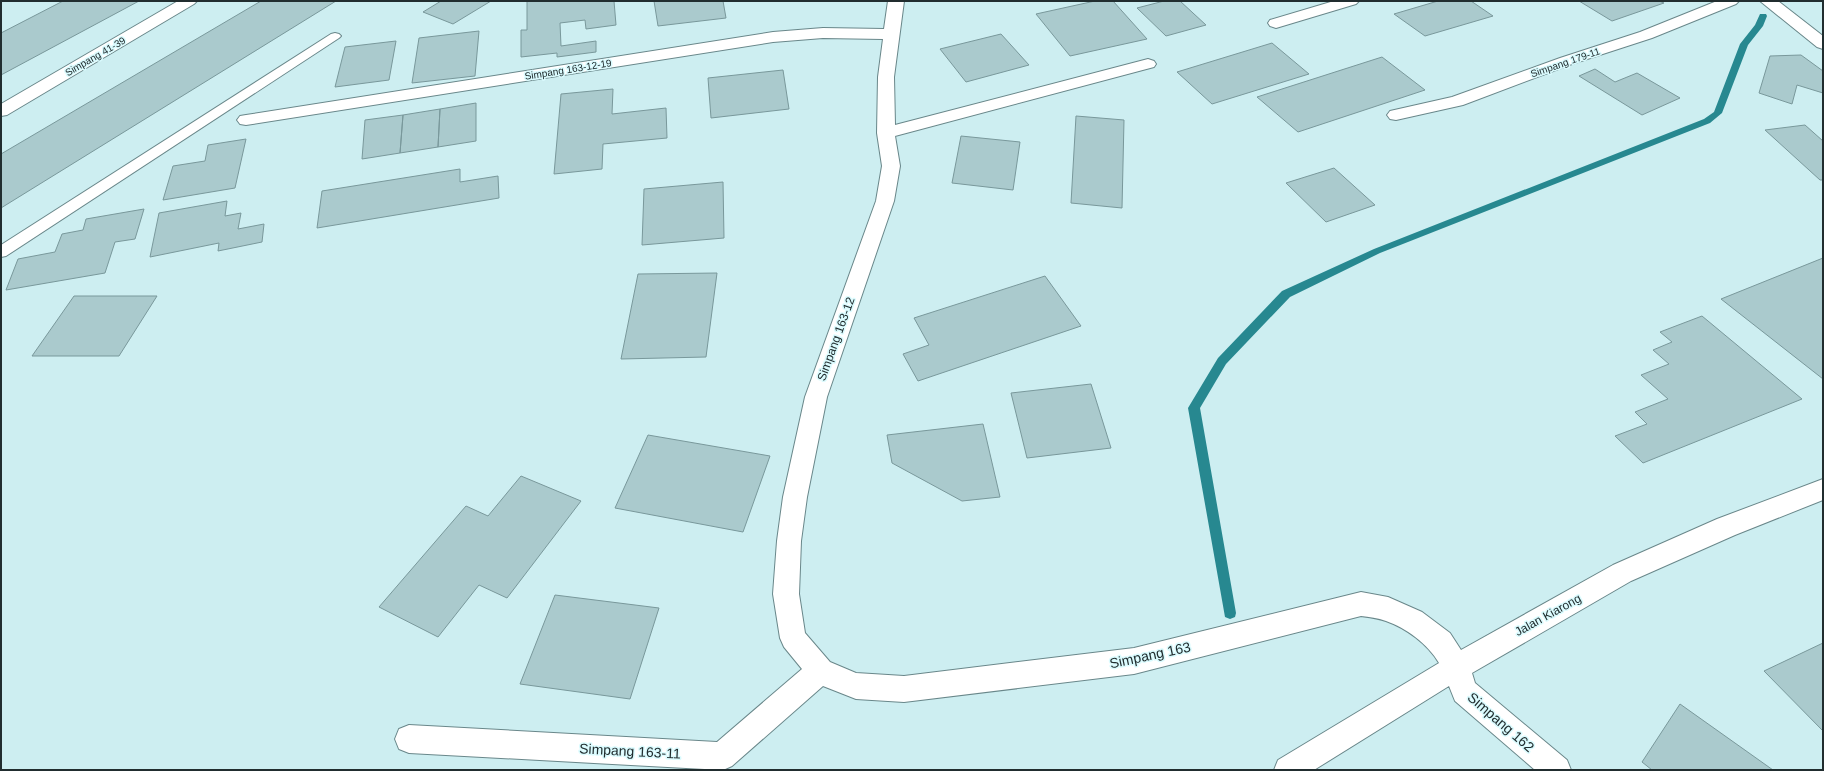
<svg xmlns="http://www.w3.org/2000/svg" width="1824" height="771" font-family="Arial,sans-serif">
<rect width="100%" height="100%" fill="#cdeef1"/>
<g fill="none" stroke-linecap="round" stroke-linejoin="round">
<path fill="#278890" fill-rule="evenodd" d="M1760 14H1766L1767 16 1763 26 1748 45 1722 113 1710 123 1380 253 1290 297 1226 364 1200 408 1236 613 1235 617 1230 619 1225 617 1188 408 1218 358 1282 291 1374 249 1704 119 1714 112 1740 44 1755 25Z"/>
</g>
<path fill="#aacacd" stroke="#79989b" d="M63 1H139L1 75V33Z
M261 1H336L1 208V154Z
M441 1H491L453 24 423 12Z
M527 1H614L616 25 586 29 585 20 560 23 561 46 596 41V52L557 57V53L521 57V30H527Z
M654 1H723L726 18 658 26Z
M1095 1H1113L1147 39 1070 56 1036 14Z
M1164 1H1180L1206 25 1166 36 1137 8Z
M1438 1H1471L1493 16 1425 36 1394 14Z
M1579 1H1659L1664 3 1612 21Z
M479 31 475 76 412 83 419 38Z
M1001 34 1029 65 966 82 940 49Z
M396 41 389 80 335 87 345 47Z
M1272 43 1309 74 1212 104 1177 72Z
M1801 55 1823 71V93L1797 85 1792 104 1759 93 1770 56Z
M1382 57 1425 90 1298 132 1257 97Z
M1595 69 1615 82 1637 73 1680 98 1642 115 1579 76Z
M783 70 789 109 711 118 708 78Z
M613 89 612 114 666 108 667 138 603 144 602 169 554 174 561 94Z
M476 103V141L438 147 440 109Z
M440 109 438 147 400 153 403 115Z
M403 115 400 153 362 159 365 120Z
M1076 116 1124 120 1122 208 1071 203Z
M1805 125 1823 141V180H1820L1765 130Z
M961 136 1020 142 1013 190 952 183Z
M246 139 235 188 163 200 173 166 205 161 208 145Z
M1334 168 1375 205 1326 222 1286 183Z
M460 169V182L498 176 499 198 317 228 322 191Z
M723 182 724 238 642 245 644 189Z
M227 201 225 216 241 213 238 229 264 224 262 242 218 251 219 243 150 257 159 213Z
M144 209 135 239 115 242 105 273 6 290 18 259 55 252 62 234 83 230 86 219Z
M1823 258V379L1721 299Z
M717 273 706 357 621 359 638 274Z
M1045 276 1081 326 918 381 903 354 929 345 914 318Z
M74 296H157L119 356H32Z
M1702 316 1802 399 1643 463 1615 436 1647 424 1635 412 1668 399 1641 375 1669 364 1653 350 1672 342 1660 332Z
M1091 384 1111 448 1027 458 1011 393Z
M983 424 1000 497 962 501 892 463 887 435Z
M648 435 770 456 743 532 615 508Z
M521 476 581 501 507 598 479 585 438 637 379 607 466 506 488 516Z
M555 595 659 608 630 699 520 684Z
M1823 643V731L1764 671Z
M1680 704 1773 770H1652L1642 762Z"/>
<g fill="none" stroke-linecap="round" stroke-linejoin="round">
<defs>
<path id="lane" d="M335 33 339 34 341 36 339 38 6 256 1 257V245L331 34Z"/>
<path id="street" d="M178 1H197L194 4 7 115 1 116V104Z
M888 1H904L894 77 895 125 1148 59 1154 61 1156 64 1154 67 895 136 900 166 894 201 827 397 807 497 801 541 799 594 805 633 830 662 856 673 904 676 1134 648 1361 592 1388 597 1422 612 1450 633 1461 650 1613 565 1717 519 1823 479V500L1735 535 1631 581 1472 673 1475 683 1567 760 1571 770H1535L1455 701 1449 686 1314 770H1274L1278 760 1439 663C1428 644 1406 628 1386 621 1378 618 1369 617 1361 616L1134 674 904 702 856 699 823 686 732 766 723 770 409 753 399 749 395 739 399 729 409 725 717 742 802 669 784 647 780 638 773 594 777 541 783 497 805 397 876 201 882 166 877 133 878 77 883 39 823 38 773 42 246 125 240 124 237 120 240 116 246 115 773 32 823 28 884 29Z
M1334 1H1359L1356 4 1276 28 1270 26 1268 23 1270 20Z
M1717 1H1739L1736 4 1652 38 1572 64 1463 105 1396 120 1390 119 1387 115 1390 111 1452 97 1560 58 1640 32Z
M1760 1H1778L1823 36V49L1817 47Z"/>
</defs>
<use href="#lane" stroke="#69878a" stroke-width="2"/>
<use href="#street" stroke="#69878a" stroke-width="2"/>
<use href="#lane" fill="#fff" fill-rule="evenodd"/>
<use href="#street" fill="#fff" fill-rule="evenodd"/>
</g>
<g text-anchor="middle" stroke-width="3" stroke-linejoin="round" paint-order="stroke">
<g font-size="10" fill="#212d2f" stroke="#dafbfe">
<text transform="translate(95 56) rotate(-30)" y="4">Simpang 41-39</text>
<text transform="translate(1565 62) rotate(-19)" y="4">Simpang 179-11</text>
<text transform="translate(568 69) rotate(-9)" y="4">Simpang 163-12-19</text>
</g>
<g font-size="12" fill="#212d2f" stroke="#dafbfe">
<text transform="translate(836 339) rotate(-70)" y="4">Simpang 163-12</text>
<text transform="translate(1548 615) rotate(-29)" y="4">Jalan Kiarong</text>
</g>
<g font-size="14" fill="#212d2f" stroke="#dafbfe">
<text transform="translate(1150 655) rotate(-12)" y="5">Simpang 163</text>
<text transform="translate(1501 722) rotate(41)" y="5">Simpang 162</text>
<text transform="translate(630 751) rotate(3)" y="5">Simpang 163-11</text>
</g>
</g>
<rect width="1824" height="771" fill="none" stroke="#212d2f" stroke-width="4"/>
</svg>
